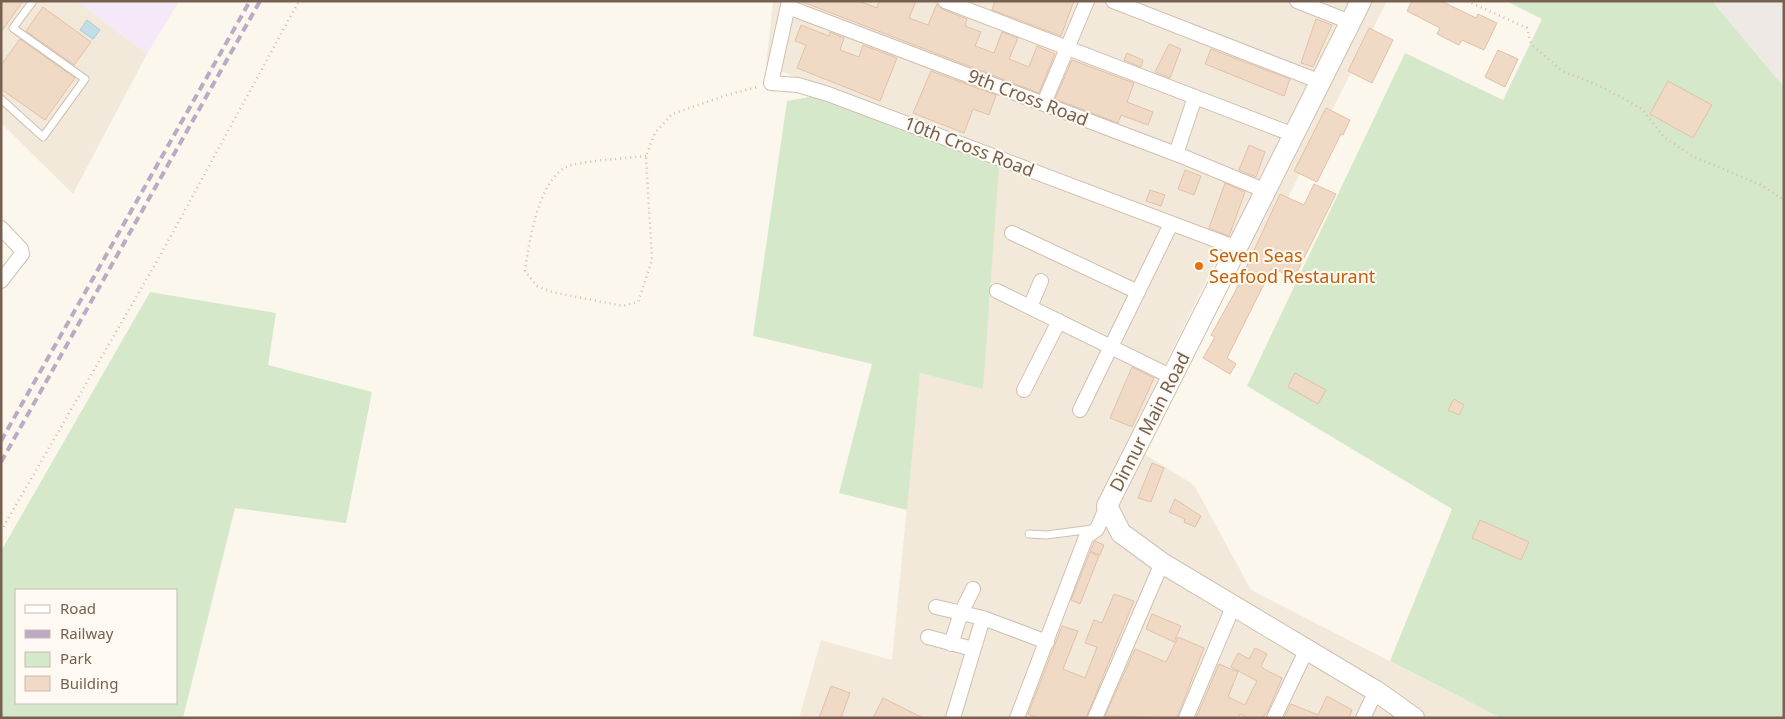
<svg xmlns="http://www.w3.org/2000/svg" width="1785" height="719" font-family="'Noto Sans',sans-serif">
<rect width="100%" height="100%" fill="#fcf7ec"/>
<path fill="#f3e9db" d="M1 1H77L147 54 73 194 1 123Z
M773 1H1387L1253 267 1220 253 1127 443 1194 485 1251 590 1501 718H799L821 640 892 660 920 373 983 388 914 126 766 65Z"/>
<path fill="#eee9e4" d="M1712 1H1784V87Z"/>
<path fill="#f4e8f9" d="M77 1H179L147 54Z"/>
<path fill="#d5e9ca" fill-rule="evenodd" d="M1506 1H1712L1784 87V718H1501L1390 661 1452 509 1247 386 1405 53 1503 100 1542 19Z
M815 96 999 166 983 389 920 373 907 510 839 493 872 364 753 336 787 101Z
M150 292 276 313 268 365 372 392 346 523 235 508 183 718H1V551ZM16 590H176V703H16Z"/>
<path fill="#c1dde5" stroke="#a7ccd6" d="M87 20 100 30 93 39 80 30Z"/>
<path fill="#f0d9c5" stroke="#e1c1a6" d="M1 1H23L1 32Z
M800 1H859L877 8 879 1H916L909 18 928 25 937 4 942 9 967 19 965 26 981 32 975 46 994 53 1002 32 1018 38 1009 59 1029 67 1037 46 1055 54 1039 93Z
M995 1H1074L1061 36 992 10Z
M1412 1H1441L1476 18 1478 14 1497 23 1484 50 1462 40 1459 45 1437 34 1440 28 1407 11Z
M43 7 91 42 74 65 26 31Z
M1316 19 1332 25 1313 67 1301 63Z
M801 25 829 36 830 32 844 38 840 50 859 57 863 45 897 58 880 101 797 68 806 45 795 41Z
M1369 28 1393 40 1372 83 1348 71Z
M20 39 75 78 45 120 1 89V65Z
M1169 44 1181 49 1170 78 1155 72Z
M1211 49 1290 79 1284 96 1205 64Z
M1498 50 1518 59 1505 87 1485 77Z
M1127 53 1143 60 1141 67 1124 60Z
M1072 60 1134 83 1127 102 1153 112 1148 125 1121 115 1118 123 1055 99Z
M931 71 996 95 989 115 973 109 964 133 913 113Z
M1668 81 1712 105 1693 138 1650 114Z
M1326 108 1350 120 1343 135 1341 134 1317 182 1294 171Z
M1249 145 1265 152 1256 177 1239 170Z
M1185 170 1201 176 1194 195 1178 189Z
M1225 183 1245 192 1229 236 1209 228Z
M1314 184 1336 194 1294 278 1272 268 1227 358 1236 364 1230 374 1203 358 1215 337 1211 335 1235 292 1280 194 1304 205Z
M1150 190 1165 195 1161 206 1146 201Z
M1132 367 1154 378 1132 427 1110 418Z
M1295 373 1326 390 1318 404 1288 387Z
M1454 399 1464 405 1459 415 1448 410Z
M1152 463 1164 468 1151 502 1138 498Z
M1175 499 1201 516 1195 527 1184 522 1185 519 1169 512Z
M1480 520 1529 542 1521 560 1472 538Z
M1095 541 1104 545 1100 555 1090 551Z
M1090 552 1099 556 1080 604 1071 600Z
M1114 594 1134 601 1086 718H1038L1028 714 1062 626 1078 631 1063 669 1085 678 1097 647 1085 643 1094 620 1102 623Z
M1152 614 1181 626 1174 642 1146 629Z
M1178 637 1204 648 1177 718 1105 716 1135 649 1166 662Z
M1255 648 1267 654 1261 666 1264 669 1282 678 1268 711 1262 718H1248L1240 714 1238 718H1196L1219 664 1238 672 1228 697 1245 705 1257 681 1231 667 1238 653 1249 659Z
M831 686 850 693 841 718H819Z
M1327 696 1352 710 1349 718H1284L1291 704 1318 715Z
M883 698 923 718H873Z"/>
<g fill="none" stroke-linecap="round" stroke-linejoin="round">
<defs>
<path id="lane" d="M1 99 43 137 85 79 13 28 33 1
M1029 534 1046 535 1093 529"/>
<path id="street" d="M789 1 771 83 798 85 828 94 1237 248
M945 1 1294 135
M1113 1 1321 82
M1297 1 1350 22
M788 7 1184 157 1266 191
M1044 103 1087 1
M1176 154 1195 97
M1 228 21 249 22 254 1 281
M1012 233 1138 292
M997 291 1172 377
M1030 307 1041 281
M1024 390 1059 321
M1080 410 1171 224
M936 607 983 618
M928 637 973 649
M951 644 961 613 973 589
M953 718 983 618 1047 642
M1017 718 1086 537 1097 529 1107 506
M1095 718 1162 563
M1186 718 1233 607
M1274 718 1307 649
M1363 718 1376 691"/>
<path id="secondary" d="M1361 1 1107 506 1121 533 1162 563 1376 691 1414 718"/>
</defs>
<use href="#lane" stroke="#cec0b1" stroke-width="9"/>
<use href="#street" stroke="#cec0b1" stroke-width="16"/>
<use href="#secondary" stroke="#d0c0af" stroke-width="22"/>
<path stroke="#d5bca7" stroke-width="2.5" stroke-dasharray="1 4" stroke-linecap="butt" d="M1467 1 1527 28 1531 44 1562 71 1600 86 1642 109 1665 138 1692 156 1761 185 1784 200
M646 156C630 158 578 161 566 167 538 182 529 242 525 271L537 286 552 292 623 306 638 302 652 260 646 156 655 133 672 114 727 95 758 87
M1 531 161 254 299 1"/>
<use href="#lane" stroke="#fff" stroke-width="7"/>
<use href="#street" stroke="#fff" stroke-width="14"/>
<use href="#secondary" stroke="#fff" stroke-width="20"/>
<path stroke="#bba9c6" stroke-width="4" stroke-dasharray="8 5" stroke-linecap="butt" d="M1 441 250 1
M1 462 260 1"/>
</g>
<circle fill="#e8710a" stroke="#fefaf3" stroke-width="2" cx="1199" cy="266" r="5"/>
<g text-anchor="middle" stroke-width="4" stroke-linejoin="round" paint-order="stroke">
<g font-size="18" fill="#76604f" stroke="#fefaf3">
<text transform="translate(1028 98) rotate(21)" y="6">9th Cross Road</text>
<text transform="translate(969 147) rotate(21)" y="6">10th Cross Road</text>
<text transform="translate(1150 422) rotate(-63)" y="6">Dinnur Main Road</text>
</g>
<g font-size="18" fill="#c56008" stroke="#fefaf3" text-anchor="start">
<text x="1209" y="262">Seven Seas<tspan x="1209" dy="21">Seafood Restaurant</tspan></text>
</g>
</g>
<rect width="1785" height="719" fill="none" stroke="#76604f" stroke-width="5"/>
<rect x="15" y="589" width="162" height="115" fill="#fefaf3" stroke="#c8bcb1"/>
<rect x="25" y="605" width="25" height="8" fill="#ffffff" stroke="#c8bcb1"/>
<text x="60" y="614" font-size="15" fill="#76604f">Road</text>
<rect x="25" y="630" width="25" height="8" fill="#bba9c6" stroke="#c8bcb1"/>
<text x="60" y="639" font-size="15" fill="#76604f">Railway</text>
<rect x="25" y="652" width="25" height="15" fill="#d5e9ca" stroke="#c8bcb1"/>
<text x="60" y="664" font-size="15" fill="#76604f">Park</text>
<rect x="25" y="676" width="25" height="15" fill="#f0d9c5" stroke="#c8bcb1"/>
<text x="60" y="689" font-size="15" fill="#76604f">Building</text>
</svg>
